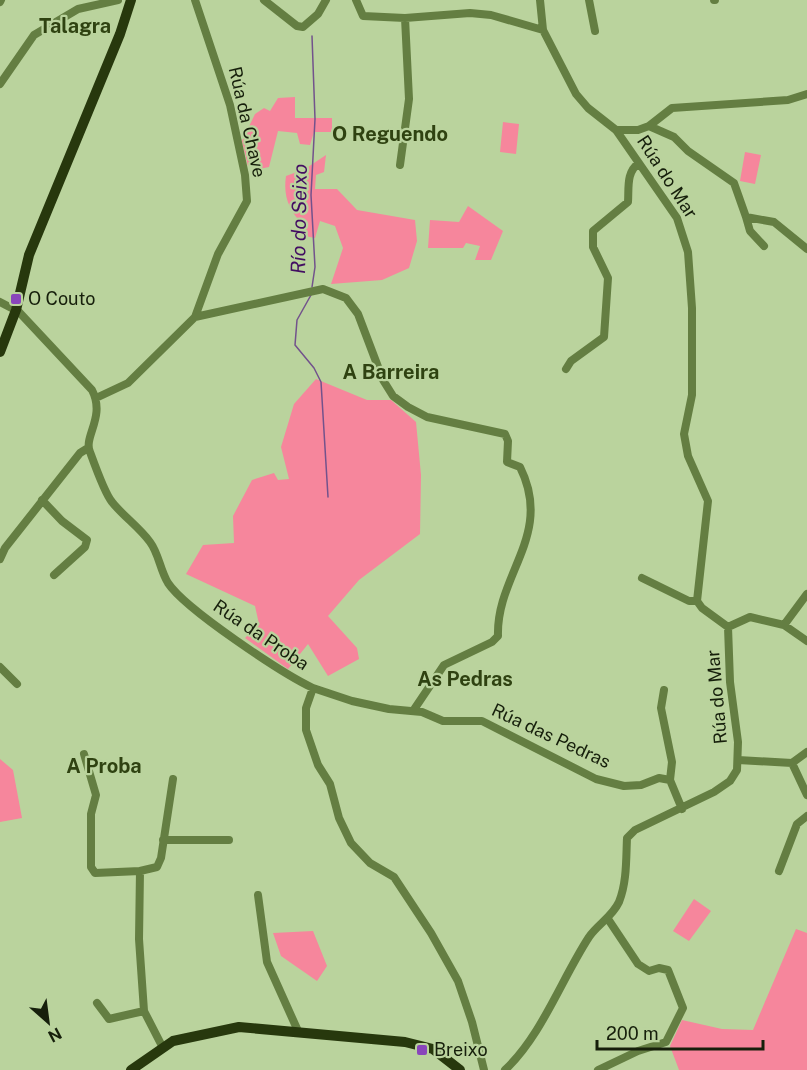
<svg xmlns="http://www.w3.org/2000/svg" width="807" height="1070" font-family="'Public Sans',sans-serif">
<rect width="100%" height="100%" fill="#bad39d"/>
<path fill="#f6869c" d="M295 97V118H332V132H314L310 145 300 144 297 133 278 131 269 167 259 169 254 156 248 166 242 141 255 114 264 108 270 111 278 98Z
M503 122 519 124 516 154 500 152Z
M745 152 761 155 755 184 740 181Z
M326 155 324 172 316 175 315 189H337L357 210 415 220 417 241 409 268 382 280 331 284 343 248 335 226 320 221 315 238 300 235 303 224C289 211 283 196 286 176L305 169Z
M468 206 503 231 491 260H475L480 246 466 243 463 248H428L430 220 459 222Z
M316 379 367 400H391L416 422 421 475 420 534 359 580 328 616 357 648 359 659 328 676 308 644 288 669 245 638 259 624 255 606 186 574 203 545 234 543 233 516 252 480 274 473 278 480 289 479 281 447 294 404Z
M0 759 13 770 22 818 0 822Z
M694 899 711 911 689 941 673 931Z
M796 929 807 933V1070H679L670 1046 682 1020 722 1029 753 1030Z
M313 931 327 966 317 981 281 956 273 933Z"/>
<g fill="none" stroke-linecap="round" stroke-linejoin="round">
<path stroke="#72528c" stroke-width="1.5" d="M312 287 315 267 311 195 315 119 312 36
M311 295 297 320 295 345 314 368 321 382 328 497"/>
<path stroke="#647e42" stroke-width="8" d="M195 0 230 105 245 175 247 201 218 254 195 317
M264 0 297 26 303 27 318 14 326 0
M356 0 363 16 405 18 470 13 491 15 543 30
M589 0 595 31
M714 0H715
M0 2 1 0
M0 84 34 35 78 9 118 0
M649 126 672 108 788 100 807 94
M616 130H638L649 126 674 137 688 151 734 183 746 217 774 222 807 249
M400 165 409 99 405 18
M746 217 750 231 764 246
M0 302 19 312 92 390C106 417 83 437 90 452 94 463 105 494 112 502 123 516 139 527 150 542 159 554 160 570 168 583 185 609 283 674 313 688L306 708V730L318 765 330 784 339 818 351 843 370 863 394 877 431 933 458 981 472 1022 484 1070
M566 369 571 361 604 337 608 278 593 247V231L628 202C629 188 626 172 639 163
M96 398 128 383 195 317 323 289 346 298 358 314 383 380 393 396 408 407 427 417 505 434 508 441 507 462 520 467C554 535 496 574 498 636L492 642 444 665 413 711
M42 500 62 521 87 540 85 547 54 575
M0 559 5 548 80 453 88 448
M642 578 689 601H697
M784 625 807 594
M728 627 750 617 784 625 807 641
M0 667 17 684
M313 688 352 701 389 709 422 712 443 721H482L596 779 624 786 641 785 659 778 670 780
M664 690 661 708 672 762 670 780 682 809
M84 754 96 795 91 814V867L95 873 140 871
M738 760 792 763 807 752
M792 763 807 795
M163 840H229
M779 871 797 824 807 816
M258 895 267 962 298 1031
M97 1003 109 1019 144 1011
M162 1046 144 1011 139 939 140 871 157 867 161 858 173 779
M505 1070C542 1035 561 980 589 937 598 924 612 917 619 902 627 882 626 859 627 838L635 830 714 792 730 781 737 770 738 742 730 682 728 627 702 608 697 601 708 501 688 456 684 434 692 395V308L688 252 677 218 616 130 588 108 576 94 543 30 540 0
M598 1070 638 1051 666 1042 683 1008 668 970 659 968 649 971 638 964 608 919"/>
<path stroke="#27380d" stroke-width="10" d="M0 352 16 310 29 255 120 34 131 0
M131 1070 173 1041 239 1027 405 1042 433 1049 460 1070"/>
</g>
<g fill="#8946ba" stroke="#bad39d" stroke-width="2">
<rect x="10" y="293" width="12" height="12" rx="3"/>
<rect x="416" y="1044" width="12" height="12" rx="3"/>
</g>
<g text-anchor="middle" stroke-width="4.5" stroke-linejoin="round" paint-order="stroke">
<g font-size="18" fill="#161f0b" stroke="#bad39d">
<text transform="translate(247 122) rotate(77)" y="6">Rúa da Chave</text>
<text transform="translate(667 177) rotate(57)" y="6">Rúa do Mar</text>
<text transform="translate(261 635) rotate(34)" y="6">Rúa da Proba</text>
<text transform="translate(717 697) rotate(-95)" y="6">Rúa do Mar</text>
<text transform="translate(551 736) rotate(25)" y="6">Rúa das Pedras</text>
</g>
<g font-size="18" fill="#161f0b" stroke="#bad39d" text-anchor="start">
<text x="28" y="305">O Couto</text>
<text x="434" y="1056">Breixo</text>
</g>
<g font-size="20" font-weight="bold" fill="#2f4211" stroke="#bad39d">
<text x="75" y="33">Talagra</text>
<text x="390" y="141">O Reguendo</text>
<text x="391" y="379">A Barreira</text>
<text x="465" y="686">As Pedras</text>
<text x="104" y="773">A Proba</text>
</g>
<g font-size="20" font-style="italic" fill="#430e62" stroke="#bad39d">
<text transform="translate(299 219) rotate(-89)" y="7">Río do Seixo</text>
</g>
</g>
<g transform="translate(48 1022) rotate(152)" stroke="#bad39d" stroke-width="4.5" paint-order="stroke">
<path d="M0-4.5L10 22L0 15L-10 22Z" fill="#161f0b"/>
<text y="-9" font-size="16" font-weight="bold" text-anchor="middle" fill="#161f0b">N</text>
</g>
<path d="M597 1040v9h166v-9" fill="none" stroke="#161f0b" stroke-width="3"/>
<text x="606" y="1040" font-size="18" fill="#161f0b" stroke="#bad39d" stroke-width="4.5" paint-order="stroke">200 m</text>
</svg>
